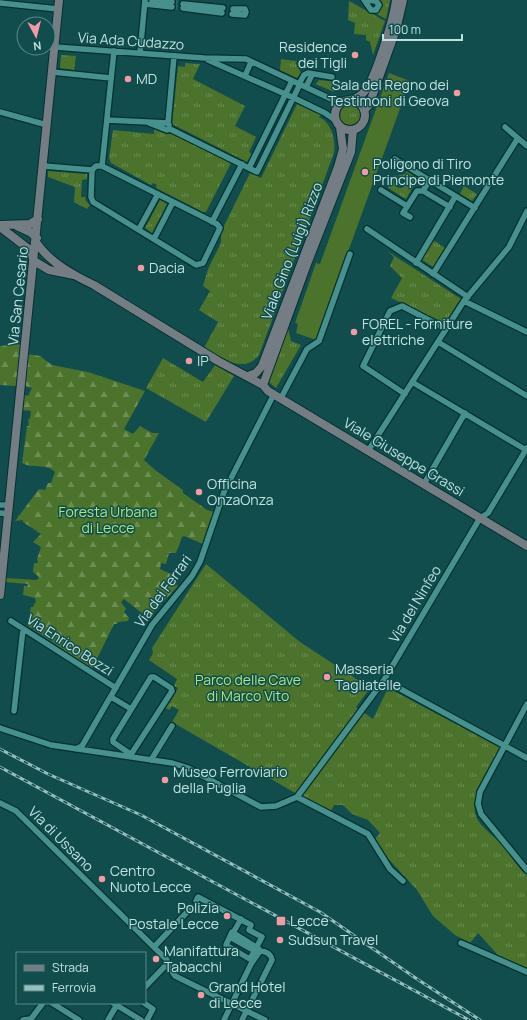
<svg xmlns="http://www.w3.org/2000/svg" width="527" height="1020" font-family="Manrope,sans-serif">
<defs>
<pattern id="grass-tufts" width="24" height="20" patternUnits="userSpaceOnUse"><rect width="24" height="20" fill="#4c732b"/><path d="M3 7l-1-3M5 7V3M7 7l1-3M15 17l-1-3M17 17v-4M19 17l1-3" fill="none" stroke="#6c8d54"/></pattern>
<pattern id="forest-firs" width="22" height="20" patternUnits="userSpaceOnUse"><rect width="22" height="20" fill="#4c732b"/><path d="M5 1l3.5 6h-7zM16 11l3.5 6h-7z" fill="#6c8d54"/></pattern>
</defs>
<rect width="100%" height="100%" fill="#104d4c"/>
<path fill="url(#grass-tufts)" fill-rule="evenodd" d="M379 0H390L386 19 377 14 382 2Z
M349 1 385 21 373 55 370 42 366 40V35L354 34 355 23 348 20Z
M297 49 296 64 301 73 297 78 280 70 281 59 296 61Z
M61 55 76 56 74 70 60 68Z
M185 63 200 64 193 79 245 106 235 126 256 137 249 152 252 154 247 162 172 124 178 66 185 67Z
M319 80 336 82 334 92 316 84Z
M297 104 321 115 319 117C332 123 336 140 334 153L259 355C243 375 221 357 204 348L218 322 199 310 210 291 203 286 208 269 221 243V232L250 173 261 178Z
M338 116a12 12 0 1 1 24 0a12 12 0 1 1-24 0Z
M154 128 179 137 231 163 206 212H203L156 188 157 185 153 183 151 185 111 163 109 158 113 130 154 134Z
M48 171 87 174V179L82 180 81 197H85L86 201 90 205 87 209 74 202 75 187 48 177Z
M407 171 414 176 416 182 406 199 388 188 394 175 397 176 405 174ZM398 176 403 177 406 180V185L402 188H398L394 183 395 179Z
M464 186 477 194 472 201 460 194Z
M160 200 167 204 152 233 145 228Z
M433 240 445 248 433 267 421 259Z
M387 251 461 299 445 323 391 298 402 278 390 266 394 257Z
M288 328 291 341 301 345 276 388 269 382Z
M163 358 203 382 215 365 234 376 206 422 146 388Z
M206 564 300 642 370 688 356 707 373 719 388 688 501 748C490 767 464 800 479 822 485 830 495 837 501 844 510 854 517 867 527 875V970L497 954 478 933 470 943 455 935 433 916 417 890 382 852 374 840 380 833 368 820 352 814 343 805H334L330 813 172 722 179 710 172 706 169 710 164 707 167 702 169 704 178 688 174 686 177 679 149 660 153 653 152 648Z"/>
<path fill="url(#forest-firs)" d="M22 344 17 386 0 385V346Z
M28 354 40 356 52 365 88 372 145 391 124 429 133 434 140 426 152 433H159L144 460 155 470 183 490V493L207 510 214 512 203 544 184 536 182 537 176 553H169L166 564 161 563 160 569 175 576 172 581 178 586 148 618 124 599 121 602 126 609 124 612 129 618 128 621 118 622 117 624H114L92 669 27 625 31 607H33L36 601 35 598 23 595 24 586 27 587 28 584 5 582V578L37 580 39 577 33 572 34 563H38L37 559 41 547 33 542 41 534 23 522V520L15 521 39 489 45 490 48 483H51L55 472C46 463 33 469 22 463L27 426H29L28 419H30L31 411 23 410 24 395 28 396 32 388 25 386Z"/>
<path fill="#4c732b" d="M389 73 410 81 316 340 296 333 298 324 295 323 316 263 320 264Z"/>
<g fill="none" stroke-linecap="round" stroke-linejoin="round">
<path stroke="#2a6362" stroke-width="5.5" stroke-dasharray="5.5 3" stroke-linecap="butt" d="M172 2 183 4
M172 7 183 8"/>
<defs>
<path id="street" d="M152 0 172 2
M364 0 376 1 379 5 376 10H371Z
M0 3 58 9
M145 4 172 7
M183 4 223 8
M183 8 222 13
M232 14 245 15 246 12 245 9H233
M55 47 204 58 246 59 331 99 343 101
M140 53 145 0
M208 60 294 98 325 113 335 120
M52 72 111 78
M245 76 251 62
M299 84 304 75 308 73 332 77
M306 87 312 75
M0 112 47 125
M107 120 168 123 169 125
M149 123 167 130 170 129 257 172 300 84
M168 123 174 56
M505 127 527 146
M395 159 475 208
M44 166 92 170 96 166H102L217 224 220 228 203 263 196 265 93 202 91 197 92 170
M102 166 114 51
M249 168 292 81
M381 190 407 206
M423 191 450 207
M410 217 403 213 417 191H423L429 181
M212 222 242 164
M139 229 158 194
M367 229 468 297
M154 239 173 202
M416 263 455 197
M433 274 518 138
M464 301 527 332
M438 342 527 396
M412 382 526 450
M405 394 363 366 390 311 402 306 446 329
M281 398 307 349 319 341 350 254
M368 451 464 301 509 247 527 211
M424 484 465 413
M0 505H9
M0 513 8 514
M11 621 116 688
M151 677H154L171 688 172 691 130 756 129 753 113 742V739Z
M384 680 527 758
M111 697 131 709
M527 704 480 792 478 804 481 814 527 870
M14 711 23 629
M0 728 51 745 172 763 188 768 261 807 276 806 297 797 384 680 480 518 488 513 527 448
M76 749 82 746 152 625 192 576 200 562 224 492 274 394
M151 760 172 726
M297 797 368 834 390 869 403 881
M0 803 16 811 167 960V964L175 976 265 1020
M196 901 198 897 251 925 249 930 262 937 250 959
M233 933 241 919
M230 937 255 951
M461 943 527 972
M154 947 189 910
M253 961 226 945 232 932 259 949
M145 987 167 964
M52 1003 79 1020
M113 1003 141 1020
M144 1003 153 1009 147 1020
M23 1020 31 1019 43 1003
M108 1020 118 1003
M224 1020 251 964 260 951C266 951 271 954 272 960L242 1020"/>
<path id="secondary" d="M335 115a15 15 0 1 1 30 0a15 15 0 1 1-30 0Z
M350 100C355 99 359 97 363 93 375 82 394 17 396 0
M364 110 369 105 396 30 403 0
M0 225 30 224 38 219
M17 226 30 232 37 238
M0 227 30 250 34 261
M36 242C49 262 73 275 94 285L218 361 263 385 268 391 527 546
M34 261 49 270 74 275
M248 376 256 373 262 366 338 167 343 149 340 127
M263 385 307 264 351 152 353 130
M0 595 59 0"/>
</defs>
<use href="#street" stroke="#063030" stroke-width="8"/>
<use href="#secondary" stroke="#063030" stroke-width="10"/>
<use href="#street" stroke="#46908e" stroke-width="5.5"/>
<use href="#secondary" stroke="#747d84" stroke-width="8"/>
<defs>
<path id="rail" d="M0 749 48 774 141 815 320 912 417 979 480 1020
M0 767 469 1020"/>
</defs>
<use href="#rail" stroke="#96bfbe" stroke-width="3"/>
<use href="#rail" stroke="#104d4c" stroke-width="1.5" stroke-dasharray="4.5" stroke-linecap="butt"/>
</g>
<g fill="#f49aa4" stroke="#104d4c" stroke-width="1.5">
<circle cx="355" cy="55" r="4"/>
<circle cx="128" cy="79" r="4"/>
<circle cx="457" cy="93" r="4"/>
<circle cx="365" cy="172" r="4"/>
<circle cx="141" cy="268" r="4"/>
<circle cx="354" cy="332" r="4"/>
<circle cx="189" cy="361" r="4"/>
<circle cx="199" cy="492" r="4"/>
<circle cx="327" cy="677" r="4"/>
<circle cx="165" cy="780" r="4"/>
<circle cx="102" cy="879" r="4"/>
<circle cx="227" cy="916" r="4"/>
<rect x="276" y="916" width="10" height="10" rx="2"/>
<circle cx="280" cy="940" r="4"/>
<circle cx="156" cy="959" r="4"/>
<circle cx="201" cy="995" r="4"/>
</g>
<g text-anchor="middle" stroke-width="3" stroke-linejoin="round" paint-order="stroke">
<g font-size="14" fill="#bfe2e1" stroke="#104d4c">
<text transform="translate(131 41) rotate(4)" y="5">Via Ada Cudazzo</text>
<text transform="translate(292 251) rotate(-69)" y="5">Viale Gino (Luigi) Rizzo</text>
<text transform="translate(18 296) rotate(-84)" y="5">Via San Cesario</text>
<text transform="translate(404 457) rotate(31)" y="5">Viale Giuseppe Grassi</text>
<text transform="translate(163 591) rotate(-54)" y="5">Via dei Ferrari</text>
<text transform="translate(415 604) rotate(-59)" y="5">Via del Ninfeo</text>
<text transform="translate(70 645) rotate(33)" y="5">Via Enrico Bozzi</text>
<text transform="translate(61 839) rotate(45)" y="5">Via di Ussano</text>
</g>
<g font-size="14" fill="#bfe2e1" stroke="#104d4c" text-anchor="start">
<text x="347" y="52" text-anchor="end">Residence<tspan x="347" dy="16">dei Tigli</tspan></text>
<text x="136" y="84">MD</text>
<text x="449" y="90" text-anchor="end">Sala del Regno dei<tspan x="449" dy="16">Testimoni di Geova</tspan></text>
<text x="373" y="169">Poligono di Tiro<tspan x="373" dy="16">Principe di Piemonte</tspan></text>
<text x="149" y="273">Dacia</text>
<text x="362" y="329">FOREL - Forniture<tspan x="362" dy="16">elettriche</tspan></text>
<text x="197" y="366">IP</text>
<text x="207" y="489">Officina<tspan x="207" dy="16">OnzaOnza</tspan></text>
<text x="335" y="674">Masseria<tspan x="335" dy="16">Tagliatelle</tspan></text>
<text x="173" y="777">Museo Ferroviario<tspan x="173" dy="16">della Puglia</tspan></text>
<text x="110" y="876">Centro<tspan x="110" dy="16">Nuoto Lecce</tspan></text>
<text x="219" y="913" text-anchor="end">Polizia<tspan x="219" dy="16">Postale Lecce</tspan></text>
<text x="290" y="926">Lecce</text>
<text x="288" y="945">Sudsun Travel</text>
<text x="164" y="956">Manifattura<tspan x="164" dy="16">Tabacchi</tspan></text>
<text x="209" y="992">Grand Hotel<tspan x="209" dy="16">di Lecce</tspan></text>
</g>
<g font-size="14" fill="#ace77e" stroke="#104d4c">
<text x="108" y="517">Foresta Urbana<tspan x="108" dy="16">di Lecce</tspan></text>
<text x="248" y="685">Parco delle Cave<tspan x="248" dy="16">di Marco Vito</tspan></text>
</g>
</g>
<rect x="16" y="952" width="130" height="52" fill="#104d4c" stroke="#568988"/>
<rect x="24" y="965" width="20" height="6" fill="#747d84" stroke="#568988"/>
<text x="52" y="972" font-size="12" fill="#bfe2e1">Strada</text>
<rect x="24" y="985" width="20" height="6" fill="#96bfbe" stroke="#568988"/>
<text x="52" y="992" font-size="12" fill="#bfe2e1">Ferrovia</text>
<g transform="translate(36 36) rotate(173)"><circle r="19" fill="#104d4c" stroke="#568988"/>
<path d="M0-3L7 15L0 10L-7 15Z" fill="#f49aa4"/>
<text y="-6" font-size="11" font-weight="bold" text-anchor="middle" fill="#bfe2e1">N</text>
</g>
<path d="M383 34v6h79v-6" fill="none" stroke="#bfe2e1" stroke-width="2"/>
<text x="389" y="34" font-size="12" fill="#bfe2e1" stroke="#104d4c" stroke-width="3" paint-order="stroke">100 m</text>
</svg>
